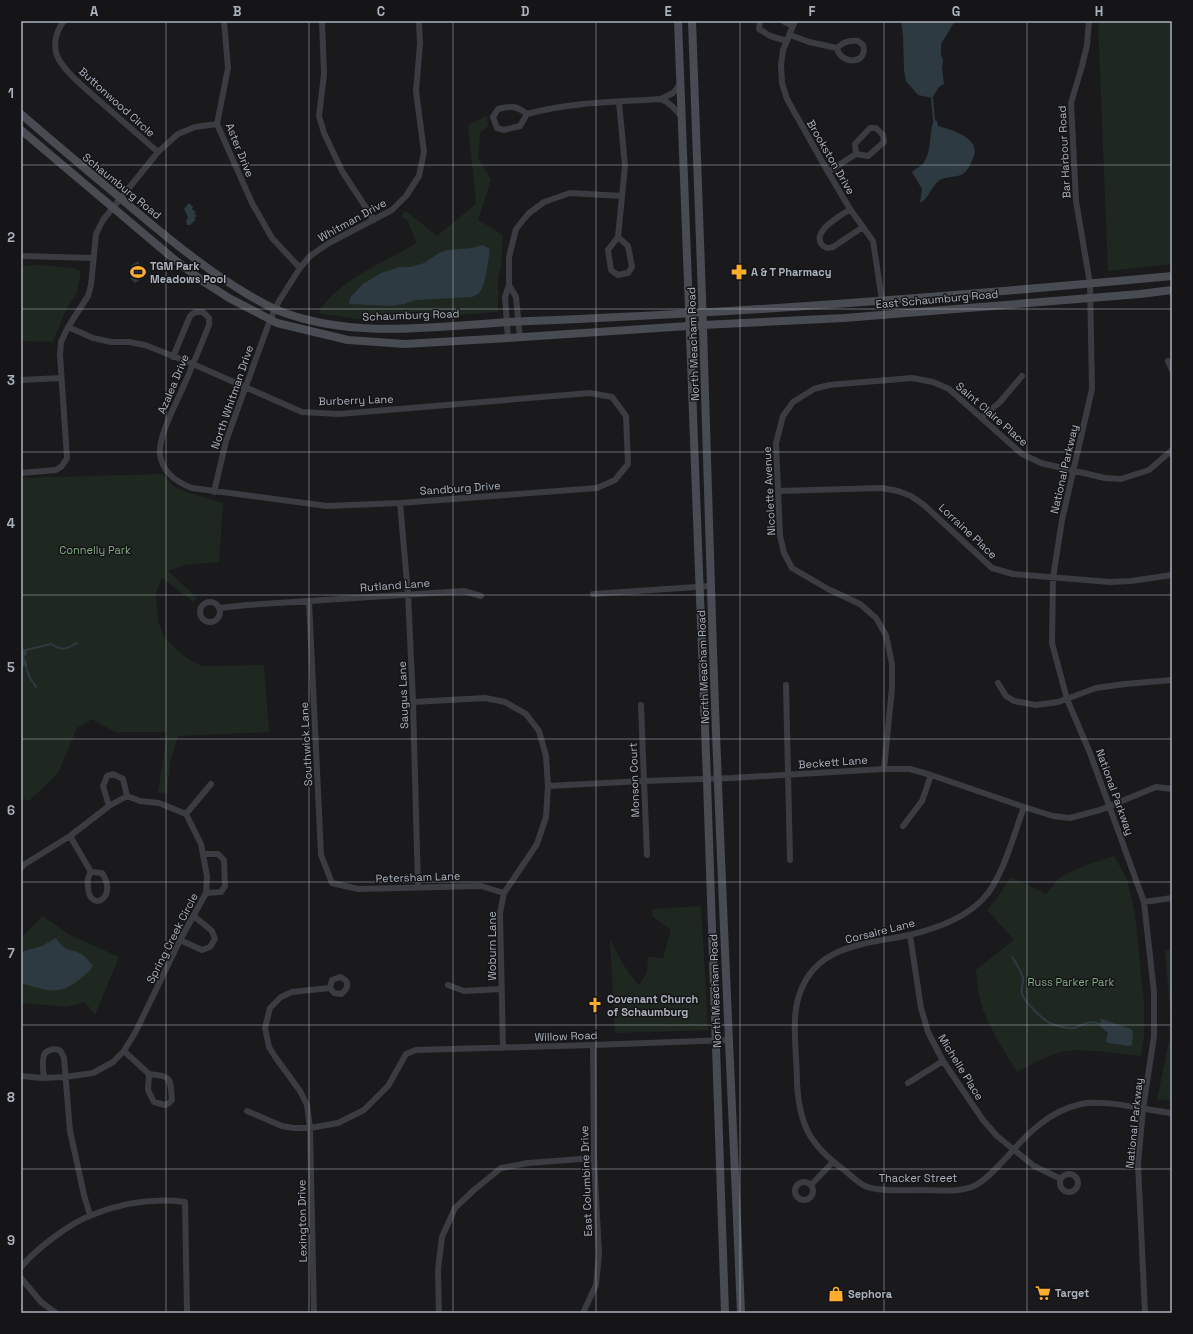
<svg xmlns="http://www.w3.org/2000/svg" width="1193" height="1334" font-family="'Space Grotesk',sans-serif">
<rect width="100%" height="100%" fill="#1a1a1c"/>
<path fill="#1f2820" d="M1098 21H1172V264L1108 271Z
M487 116 488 126 480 133 478 157 491 180 478 220 503 235 501 265 498 278V312L396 320 357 319 318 313C338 280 384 262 417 243L407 220 401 216 406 211 437 236 476 204 468 125Z
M39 265 73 268 81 271 77 292 65 312 53 342 21 341V266Z
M163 474 174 487 186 492 223 503 219 562 184 565 168 571 197 598 194 602 162 578 156 592 158 621 163 636 178 651 188 659 202 666 264 665 269 732 178 736 170 762 167 794 158 793 167 732H115L92 719 77 728 58 773 29 801 21 798V478Z
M1114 856 1127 879 1135 914 1144 1003V1036L1141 1056C1120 1054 1082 1047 1061 1052 1045 1056 1031 1065 1017 1072 1004 1051 989 1028 981 1004 978 993 977 982 976 970L1014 940 987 910 997 898 1011 877 1046 894 1059 878 1081 867Z
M701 906 708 1030 615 1033 610 939C618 955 626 972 639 985L647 973 648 957 663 958 671 930 652 916V909Z
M43 916 68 934 119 957 95 1015 85 1002 67 1007 21 1003V938Z
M1172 949V1101L1157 1099 1170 1037 1171 1018 1165 951Z"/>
<path fill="#2e3a42" d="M901 21H955L941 44V55L943 60 942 68 944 84 939 87 932 98 918 95 906 81 904 70 903 35Z
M934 120 937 121 938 126C952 130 982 138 973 158 971 164 968 170 963 174 956 178 946 176 940 180 931 186 929 199 920 203L922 189 912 172C916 168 921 167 924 162 932 151 929 131 934 120Z
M189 203 193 207 192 209 196 212 194 213 197 216 194 218 196 219 190 225H187L186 221 188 217 184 209Z
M482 245 490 249C488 259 486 288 478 294 476 295 474 296 472 297L415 300 404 304 391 306 373 305 349 304 350 298 363 284 381 273 400 267H411L424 263 439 253 447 250 472 248Z
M138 261 143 272 140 277 141 279 135 283 131 279 132 276 134 274 133 272 135 271 131 266Z
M21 648 26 650 27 653 24 657 27 663V670L25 666 21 667Z
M56 938C67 955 73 947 84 956 87 958 90 963 93 966 89 972 85 975 80 979 59 997 45 990 21 983V952L42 946Z
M1099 1018 1131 1029 1133 1032 1132 1045 1130 1046 1108 1043 1106 1041 1108 1033 1097 1023 1102 1022Z"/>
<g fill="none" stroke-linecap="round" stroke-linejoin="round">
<path stroke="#2e3a42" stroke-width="2" d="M932 98 934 120
M26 650 51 644C62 651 65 650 77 643
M27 670 30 678 36 687
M1012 957C1016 963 1024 974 1023 982 1022 987 1021 989 1022 994 1024 1001 1043 1020 1050 1023 1054 1025 1062 1027 1068 1028 1079 1031 1084 1019 1097 1023"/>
<path stroke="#3a3c42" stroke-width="6" d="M64 21C56 31 52 46 58 58 67 74 83 86 96 98 117 116 137 134 158 152
M224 21 228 68 217 124 252 203 272 238 300 268
M322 21 324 74 319 116 324 133 342 171 374 220
M760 21 759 29 770 36 787 41
M783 21 793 26
M795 21 783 50 781 65 782 83 787 99 828 172 850 209 873 241 882 300
M1089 21 1087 45 1082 66 1071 103 1076 201 1090 284 1092 389 1062 520 1053 578 1052 643 1067 699 1090 753 1144 902 1154 992V1036L1143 1109 1138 1164 1145 1313
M790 35 809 42 837 48C843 42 850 40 858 41L863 45C869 64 841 66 837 48
M661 99C670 103 676 109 682 118
M527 114 520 126 504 130 497 128 493 117 498 109C512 106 515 105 527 114 570 102 617 102 661 99L673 93 681 83
M828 172 856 154 868 156 884 142 883 135 876 128H870L855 144 856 154
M850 209C841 216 811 231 822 245 826 249 828 248 833 247L863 227
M618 237 625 166 619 102
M618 237 628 246 632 267 628 273 618 275 611 270 608 250Z
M21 256 93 258
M509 285 516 297 520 338
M68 327 93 338 111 342H129L145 345 193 364 302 412 339 414 590 393 612 397 626 416 628 464 615 480 597 488 400 503 327 506 192 488C176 482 162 472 160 454 158 436 177 402 184 385 193 365 201 345 209 325V318L203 312H195L190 316 173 357
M508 338 505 297 509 285V257L516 229 528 214 544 202 570 193 622 196
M1168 361 1172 370
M21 380 61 378
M982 417 1000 402 1022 376
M21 473 56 470 62 466 67 458 60 355 61 342 68 327 88 296 91 285 96 234 103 220 158 152 178 134 195 127 217 124
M778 491 882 488 898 491 911 496 924 505 992 568 1013 574 1110 582 1131 581 1172 575
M214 492 226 441 270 320 279 301 300 268 310 256 329 243 392 210 406 196 419 176 424 152 416 91 420 44 419 21
M400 503 408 594 413 702 418 887
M593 594 711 586
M309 601 321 855 332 883 358 889 481 886 504 893
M200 612a10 10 0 1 1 20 0a10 10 0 1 1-20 0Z
M220 608 247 605 464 591 481 596
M998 683 1006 696 1014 701 1036 705 1058 702 1096 688 1125 684 1172 680
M786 685 790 860
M413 702 485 698 505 702 526 714 539 731 546 756 548 786 546 817 537 844 504 893 500 913 503 1048
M641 705 647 855
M884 769 892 688V664L886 635 876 618 860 604 828 589 792 568 784 553 780 536 776 443 783 416 793 402 814 389 829 385 912 378 933 382 949 389 1022 454 1041 463 1105 478 1121 479 1149 470 1172 450
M548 786 644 781 732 778 884 769H910L931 775 1024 807 1053 816 1070 818 1100 810 1156 787 1172 789
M109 806 103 786 107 776 113 774 123 779 127 796
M1024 807C1014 834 1002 880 983 899 964 919 935 929 909 935 862 945 810 945 797 1003 792 1025 797 1058 797 1082 799 1125 810 1145 844 1170 851 1175 858 1183 865 1186 878 1192 907 1190 922 1190 939 1190 958 1193 974 1186 987 1180 997 1167 1007 1157 1027 1134 1049 1111 1081 1104 1105 1099 1146 1110 1172 1113
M186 814 211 784
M903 826 922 801 931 775
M70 836 91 872
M204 854H218L224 860 225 886 221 892 206 893
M21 868 25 864 70 836 109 806 127 796 140 801 159 803 186 814 201 844 207 876 206 893 180 940 136 1031 124 1051 113 1062 93 1073 65 1077 42 1078 21 1076
M91 872 102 873C119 899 89 913 88 887 87 880 88 877 91 872Z
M1144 902 1172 898
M910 935 921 1008 928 1032 943 1061 983 1120 997 1136 1034 1166 1061 1179
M180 940 202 950 210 947 215 939 212 931 194 916
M448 985 464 991 502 989
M124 1051 149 1074C172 1076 170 1078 172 1100L169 1103 165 1105 154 1102 148 1090 149 1074
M44 1078C43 1071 42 1061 44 1055 46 1050 54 1048 59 1050 62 1052 63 1055 64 1058L70 1131 84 1195 90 1215
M908 1083 943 1061
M247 1111 282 1126 294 1128H310L338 1123 364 1110 388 1086 406 1054 416 1050 593 1045 728 1040
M1060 1183a9 9 0 1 1 18 0a9 9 0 1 1-18 0Z
M795 1191a9 9 0 1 1 18 0a9 9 0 1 1-18 0Z
M811 1185 833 1162
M21 1267C36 1249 70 1223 92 1215 121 1203 154 1198 185 1202L187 1313
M21 1278 41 1302 56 1313
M314 1313 310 1128 307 1105 300 1091 276 1058 269 1047 265 1028 270 1008 281 997 292 992 330 988 334 993 341 994C349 988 350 981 340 977L332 980 330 988
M439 1313 438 1270 442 1237 455 1208 474 1190 501 1168 528 1163 594 1158
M583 1313 596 1285 599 1254 594 1158 593 1045"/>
<path stroke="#484b52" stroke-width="8" d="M678 21C687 274 698 527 707 781 714 958 718 1136 725 1313
M692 21C699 209 706 398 711 586 718 828 731 1071 741 1313
M21 114C60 148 99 180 138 213 175 244 211 273 252 297 263 303 273 309 285 313 363 341 448 324 529 321 743 313 958 296 1172 276
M21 130 175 260 204 282 229 298 277 323 348 340 405 344 508 338 703 325 844 318 1140 294 1172 290"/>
</g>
<path fill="none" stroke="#abb2bd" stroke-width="1" stroke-opacity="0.55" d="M166 21V1313M309 21V1313M453 21V1313M596 21V1313M740 21V1313M884 21V1313M1027 21V1313M21 165H1172M21 309H1172M21 452H1172M21 595H1172M21 739H1172M21 882H1172M21 1025H1172M21 1169H1172"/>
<defs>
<symbol id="stadium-bare" viewBox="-9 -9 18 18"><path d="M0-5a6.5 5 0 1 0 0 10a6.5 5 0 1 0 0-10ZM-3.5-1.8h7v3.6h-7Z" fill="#ffad2f" stroke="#151518" stroke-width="2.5" paint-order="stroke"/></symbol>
<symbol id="pharmacy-bare" viewBox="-9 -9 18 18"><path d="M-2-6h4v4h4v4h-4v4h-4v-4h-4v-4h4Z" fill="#ffad2f" stroke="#151518" stroke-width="2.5" paint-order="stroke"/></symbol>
<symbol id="church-bare" viewBox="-9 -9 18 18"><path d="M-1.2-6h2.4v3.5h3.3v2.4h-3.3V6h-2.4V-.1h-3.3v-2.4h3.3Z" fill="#ffad2f" stroke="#151518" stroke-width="2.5" paint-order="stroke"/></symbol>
<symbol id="supermarket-bare" viewBox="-9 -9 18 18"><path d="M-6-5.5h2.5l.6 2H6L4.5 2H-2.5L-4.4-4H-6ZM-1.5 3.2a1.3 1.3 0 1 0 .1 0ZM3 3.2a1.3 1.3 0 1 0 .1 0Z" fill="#ffad2f" stroke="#151518" stroke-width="2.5" paint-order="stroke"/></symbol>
<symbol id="shop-bare" viewBox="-9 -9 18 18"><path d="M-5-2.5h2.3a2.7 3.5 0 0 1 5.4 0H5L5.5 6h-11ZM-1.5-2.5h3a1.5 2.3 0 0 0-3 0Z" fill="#ffad2f" stroke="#151518" stroke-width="2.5" paint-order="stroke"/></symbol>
</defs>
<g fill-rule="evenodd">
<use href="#stadium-bare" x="127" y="261" width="22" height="22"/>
<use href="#pharmacy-bare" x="728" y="261" width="22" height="22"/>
<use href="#church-bare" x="584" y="994" width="22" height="22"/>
<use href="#supermarket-bare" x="1032" y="1282" width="22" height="22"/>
<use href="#shop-bare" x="825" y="1283" width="22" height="22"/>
</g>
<g text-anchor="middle" stroke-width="3" stroke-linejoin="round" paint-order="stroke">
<g font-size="11" fill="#abb2bd" stroke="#151518">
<text transform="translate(117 102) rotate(42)" y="4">Buttonwood Circle</text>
<text transform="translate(240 150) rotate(68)" y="4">Aster Drive</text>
<text transform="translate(1064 152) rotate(-93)" y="4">Bar Harbour Road</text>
<text transform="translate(831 157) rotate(60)" y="4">Brookston Drive</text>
<text transform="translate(122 186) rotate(39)" y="4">Schaumburg Road</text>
<text transform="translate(352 220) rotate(-29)" y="4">Whitman Drive</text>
<text transform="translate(937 299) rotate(-5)" y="4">East Schaumburg Road</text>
<text transform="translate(411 315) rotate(-2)" y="4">Schaumburg Road</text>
<text transform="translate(693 344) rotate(-92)" y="4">North Meacham Road</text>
<text transform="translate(173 384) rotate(-67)" y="4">Azalea Drive</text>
<text transform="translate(232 397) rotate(-71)" y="4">North Whitman Drive</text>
<text transform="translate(356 400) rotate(-2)" y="4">Burberry Lane</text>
<text transform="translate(992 414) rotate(41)" y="4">Saint Claire Place</text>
<text transform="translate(1064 469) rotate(-77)" y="4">National Parkway</text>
<text transform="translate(460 488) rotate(-4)" y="4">Sandburg Drive</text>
<text transform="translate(769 491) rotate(-93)" y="4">Nicolette Avenue</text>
<text transform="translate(968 531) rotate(43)" y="4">Lorraine Place</text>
<text transform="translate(395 585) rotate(-4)" y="4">Rutland Lane</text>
<text transform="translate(703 667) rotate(-92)" y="4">North Meacham Road</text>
<text transform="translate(403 695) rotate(-92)" y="4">Saugus Lane</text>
<text transform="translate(306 744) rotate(-93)" y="4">Southwick Lane</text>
<text transform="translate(833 762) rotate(-4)" y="4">Beckett Lane</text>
<text transform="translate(634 780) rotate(-92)" y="4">Monson Court</text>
<text transform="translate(1115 792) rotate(70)" y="4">National Parkway</text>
<text transform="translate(418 877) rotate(-2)" y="4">Petersham Lane</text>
<text transform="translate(880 931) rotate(-14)" y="4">Corsaire Lane</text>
<text transform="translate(172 938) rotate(-63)" y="4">Spring Creek Circle</text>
<text transform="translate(492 946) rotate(-90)" y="4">Woburn Lane</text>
<text transform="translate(715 991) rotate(-92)" y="4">North Meacham Road</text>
<text transform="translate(566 1036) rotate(-2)" y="4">Willow Road</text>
<text transform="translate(961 1067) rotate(58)" y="4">Michelle Place</text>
<text transform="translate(1134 1123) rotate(-84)" y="4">National Parkway</text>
<text x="918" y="1182">Thacker Street</text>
<text transform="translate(586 1181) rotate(-92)" y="4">East Columbine Drive</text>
<text transform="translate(302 1221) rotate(-91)" y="4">Lexington Drive</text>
</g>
<g font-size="11" font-weight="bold" fill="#abb2bd" stroke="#151518" text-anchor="start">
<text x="150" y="270">TGM Park<tspan x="150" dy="13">Meadows Pool</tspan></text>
<text x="751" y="276">A &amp; T Pharmacy</text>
<text x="607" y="1003">Covenant Church<tspan x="607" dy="13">of Schaumburg</tspan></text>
<text x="1055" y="1297">Target</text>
<text x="848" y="1298">Sephora</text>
</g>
<g font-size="11" fill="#80aa81" stroke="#151518">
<text x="95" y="554">Connelly Park</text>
<text x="1071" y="986">Russ Parker Park</text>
</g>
</g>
<rect width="1193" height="1334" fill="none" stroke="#151518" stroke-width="44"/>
<rect x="22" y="22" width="1149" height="1290" fill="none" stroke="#abb2bd" stroke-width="1.5"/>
<g font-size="13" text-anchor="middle" font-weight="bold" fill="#abb2bd">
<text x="94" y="16">A</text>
<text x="237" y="16">B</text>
<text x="381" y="16">C</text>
<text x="525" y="16">D</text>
<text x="668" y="16">E</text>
<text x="812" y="16">F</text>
<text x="956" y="16">G</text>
<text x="1099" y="16">H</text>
<text x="11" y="98">1</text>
<text x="11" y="242">2</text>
<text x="11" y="385">3</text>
<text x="11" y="528">4</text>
<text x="11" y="672">5</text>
<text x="11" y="815">6</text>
<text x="11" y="958">7</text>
<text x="11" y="1102">8</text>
<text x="11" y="1245">9</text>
</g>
</svg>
